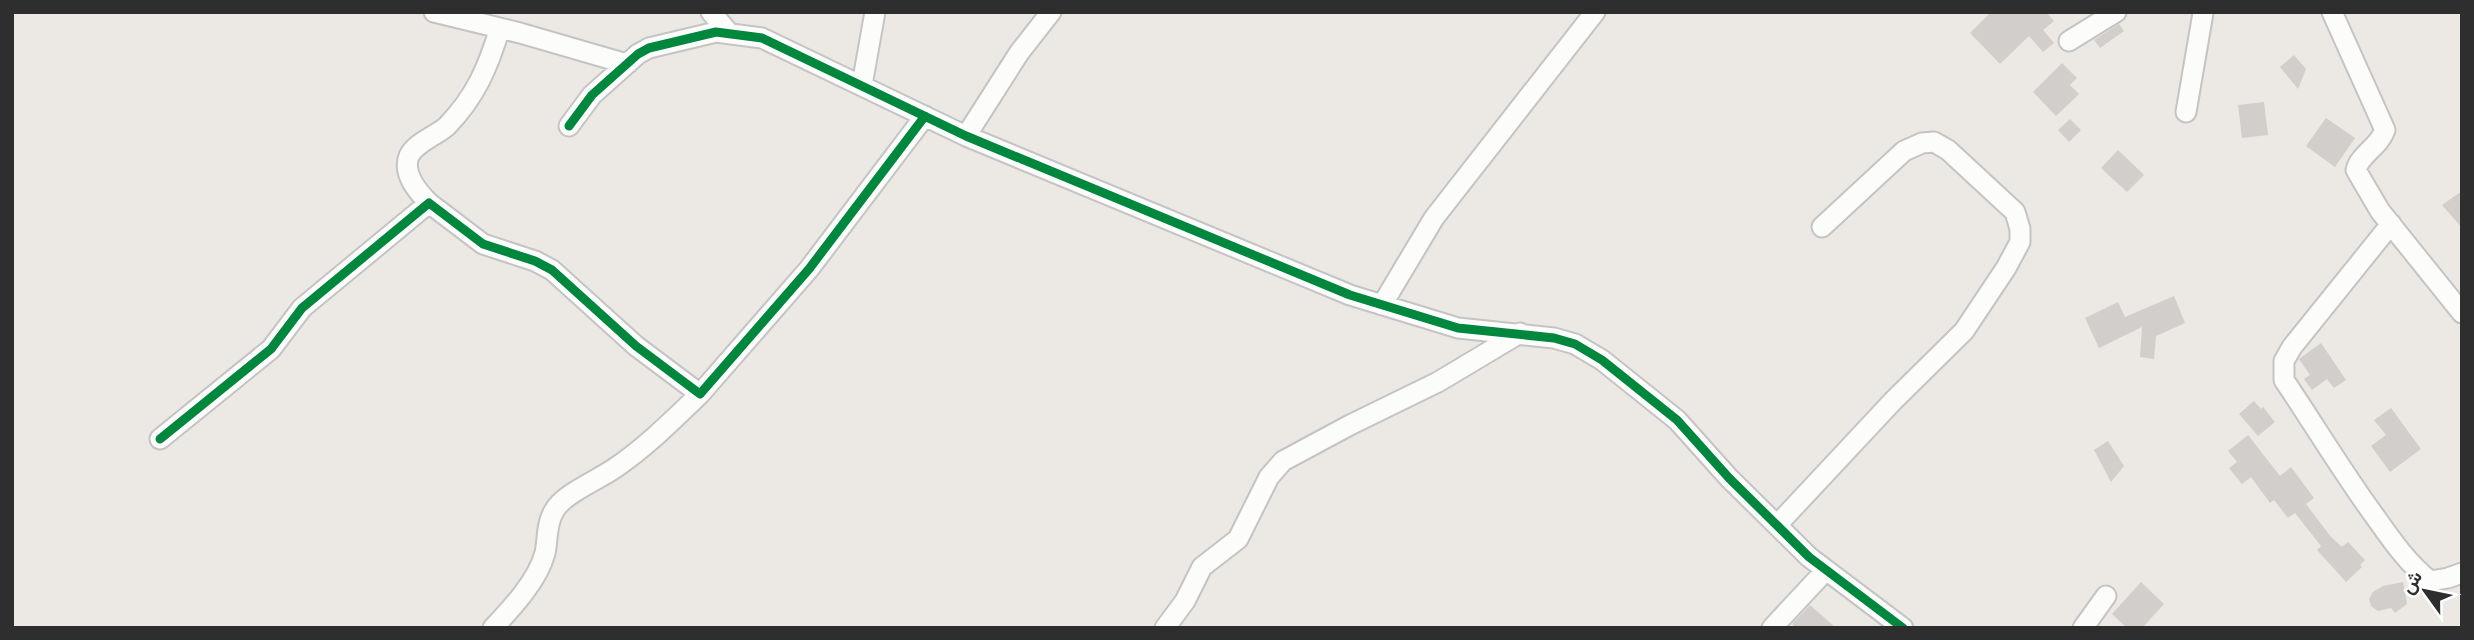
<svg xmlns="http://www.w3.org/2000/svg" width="2474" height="640" font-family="Roboto,Vazirmatn,sans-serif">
<rect width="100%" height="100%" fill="#ece8e4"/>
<path fill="#d1cecb" d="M1991 12H2046L2054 21 2043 30 2054 43 2043 52 2029 36 2000 64 1970 33Z
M2119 24 2124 31 2100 48 2094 40Z
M2294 55 2306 69 2298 89 2280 67Z
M2062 63 2077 78 2070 85 2079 94 2056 116 2033 92Z
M2264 102 2268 135 2242 138 2238 105Z
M2326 118 2355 138 2335 167 2306 146Z
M2070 119 2081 130 2069 142 2058 130Z
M2118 150 2144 175 2127 192 2101 168Z
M2462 191V228L2442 205Z
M2174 296 2185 323 2156 336 2154 359 2140 357 2142 327 2099 348 2085 318 2118 302 2125 317Z
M2321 343 2346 380 2334 388 2327 379 2312 390 2304 379 2310 375 2299 359Z
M2254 401 2261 409 2263 407 2275 422 2258 436 2239 414Z
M2391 408 2421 449 2390 472 2371 446 2386 435 2374 420Z
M2248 435 2280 476 2291 467 2314 498 2306 504 2331 537 2342 547 2348 542 2365 560 2360 565 2362 567 2346 582 2317 550 2321 546 2295 513 2288 518 2274 500 2270 503 2251 477 2242 484 2229 468 2237 462 2228 451Z
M2108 441 2124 466 2111 482 2094 450Z
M2141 582 2164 604 2142 628H2127L2112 614Z
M2403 582 2407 604 2395 613 2391 608 2378 611 2371 606 2369 599 2373 592 2383 586Z
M1810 605 1836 628H1796L1792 624Z"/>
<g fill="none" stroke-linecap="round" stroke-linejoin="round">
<defs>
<path id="minor" d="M434 12 520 33 627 64
M711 12 729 33
M2332 12 2385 130C2379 147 2360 154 2356 170L2380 211 2462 313
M2069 41 2116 12
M862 85 875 12
M2186 112 2203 13
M569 126 592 95 638 54 649 48 716 32 762 38 966 136 1350 295 1458 328 1554 338 1575 344 1602 360 1677 420 1729 478 1809 557 1903 628
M966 136 1019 53 1051 12
M429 203C418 192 402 174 409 156 416 142 436 136 447 126 476 96 488 67 500 28
M2391 224 2292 347 2284 361V380C2313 423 2340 468 2371 511 2389 536 2405 561 2430 581L2448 578 2462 573
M1382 305 1434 218 1595 12
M160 439 271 349 302 308 429 203 483 244 535 261 552 270 636 346 700 394 809 269 925 116
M1778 524 1893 401 1964 331 2006 268 2020 242V229L2015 212 1948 150 1934 142 1922 143 1904 151 1822 227
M493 628C512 608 538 580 545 553 548 540 546 524 554 511 563 494 598 480 615 468 646 447 673 420 700 394
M1165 628 1185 601 1202 567 1238 539 1269 477 1283 461 1350 425 1438 382 1520 333
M1772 628 1826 570
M2083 628 2106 596"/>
</defs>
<use href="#minor" stroke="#c5c4c5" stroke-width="23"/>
<use href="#minor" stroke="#fcfcfb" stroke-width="19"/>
<defs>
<path id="cycleway" d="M569 126 592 95 638 54 649 48 716 32 762 38 966 136 1350 295 1458 328 1554 338 1575 344 1602 360 1677 420 1729 478 1809 557 1903 628
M160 439 271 349 302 308 429 203 483 244 535 261 552 270 636 346 700 394 809 269 925 116"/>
</defs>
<use href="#cycleway" stroke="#fff" stroke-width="13"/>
<use href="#cycleway" stroke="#00873e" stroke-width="9"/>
</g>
<rect width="2474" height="640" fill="none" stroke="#2e2e2e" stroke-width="28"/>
<g transform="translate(2425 591) rotate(303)" stroke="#ffffff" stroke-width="5" paint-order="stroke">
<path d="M0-5L12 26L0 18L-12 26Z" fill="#2e2e2e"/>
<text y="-10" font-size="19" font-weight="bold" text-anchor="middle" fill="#2e2e2e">ش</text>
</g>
</svg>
